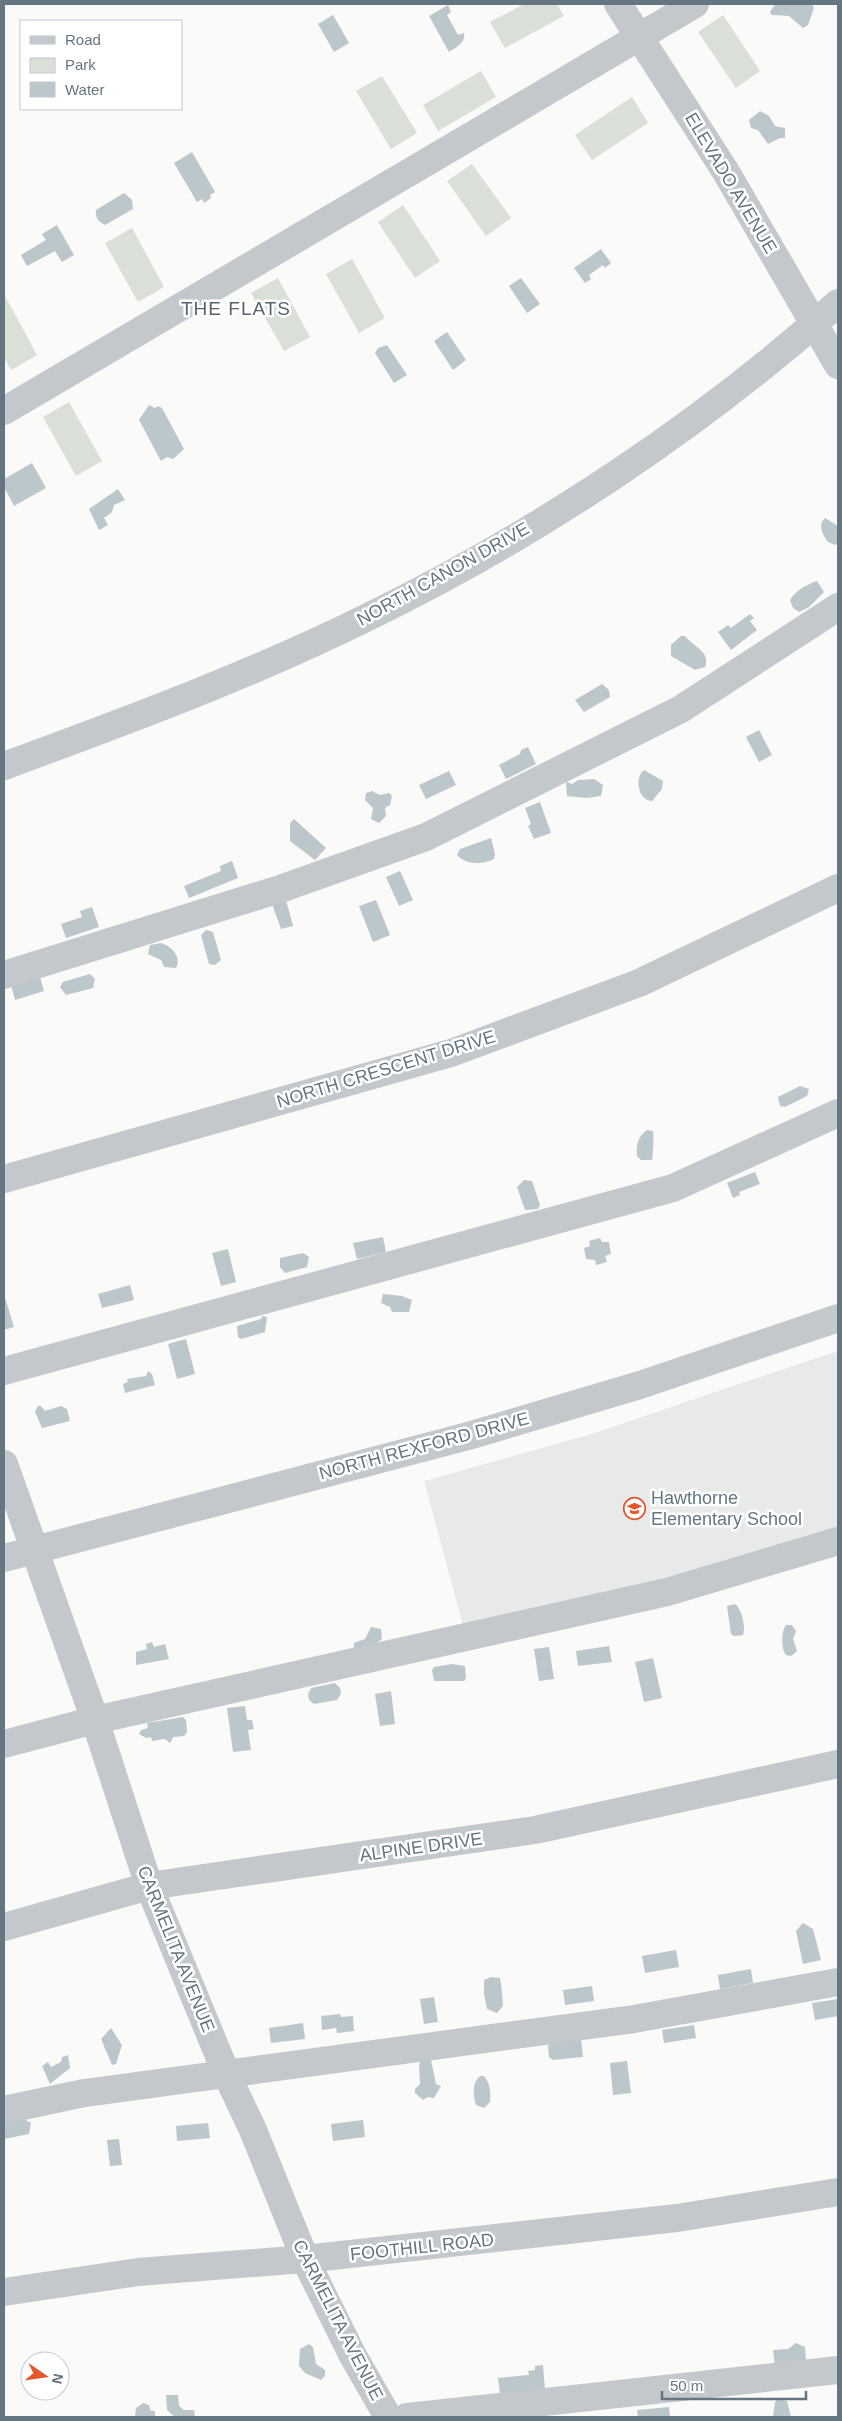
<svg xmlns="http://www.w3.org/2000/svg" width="842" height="2421" font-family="Helvetica,sans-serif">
<rect width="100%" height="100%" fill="#fafaf8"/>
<path fill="#e8e9e9" d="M838 1351V1536L464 1629 424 1481 588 1435Z"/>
<path fill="#dadfd7" d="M524 4H557L564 16 505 48 490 22Z
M723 15 760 71 736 88 698 32Z
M481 71 496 97 438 131 423 105Z
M382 76 417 133 391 149 356 91Z
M632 97 648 123 592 160 575 135Z
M472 164 511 218 486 236 447 181Z
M403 205 440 261 415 278 378 222Z
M132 228 164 287 138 302 105 243Z
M352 259 385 318 359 333 326 274Z
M278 278 310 337 284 351 251 293Z
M5 296 37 355 11 370 4 357Z
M69 402 102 461 76 476 43 417Z"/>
<path fill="#bbc7cb" d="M775 4H812L814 8 808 25 803 28 789 16 772 15 770 12Z
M448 5 451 12 447 15 458 35 464 33C466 43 456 47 449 52L429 16Z
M333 15 349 43 334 52 318 24Z
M760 111 769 116 775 126 785 128V138H780L768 144 758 130 751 128 749 120Z
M192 152 215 192 210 195 211 198 204 203 202 199 197 202 174 163Z
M124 193 132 200 133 209 105 225C98 221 95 218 96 210Z
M57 225 74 255 62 262 55 251 27 266 21 255 46 240 42 234Z
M601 249 611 263 605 268 603 265 589 275 591 279 585 283 574 268Z
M521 278 540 304 527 313 509 286Z
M447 332 466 360 453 370 434 341Z
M387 345 407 375 394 383 375 353 378 348Z
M149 405 155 408 158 406 162 408 184 449 173 459 167 457 161 461 139 420Z
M32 463 46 488 14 506 4 487V479Z
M118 489 125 500 114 505 112 512 104 518 108 525 99 530 89 509Z
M825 518 838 526V543L835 545 828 542C823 535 817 525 825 518Z
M817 581 824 592 809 607 799 612 793 608 790 600C796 590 806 585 817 581Z
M750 614 754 618 750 621 757 630 731 650 718 632 728 625 731 628Z
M681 636H685C693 647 711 651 705 667L695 670 671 656V645Z
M602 684 609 690 610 697 584 712 575 700Z
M759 730 772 755 759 762 746 737Z
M528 747 536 764 506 779 499 765 520 754 521 750Z
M644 770 663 781 662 789 652 801C638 800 634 778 644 770Z
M449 771 456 785 426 799 419 785Z
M594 779 603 785 601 796 587 798 567 796 566 782 572 784 578 780Z
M372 791 380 795 389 793 392 796 390 805 385 808 386 816 379 823 371 819 373 808 365 800 366 793Z
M540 802 551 833 534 839 528 826 531 824 525 808Z
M294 819 326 848 315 860 290 841V823Z
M491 838 495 854 494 859C483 865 466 865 457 855L460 849Z
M232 861 238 878 189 898 184 886 221 871 220 866Z
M400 871 413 900 399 906 386 877Z
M286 900 293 926 281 929 272 904Z
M376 900 390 935 373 942 359 906Z
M92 907 99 927 66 938 61 924 82 917 80 911Z
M206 930 213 932 221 960 215 965 209 964 201 935Z
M161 943C172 946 182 958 176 968L164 967 161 960 148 954 150 945Z
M90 974 95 979 93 988 66 995 60 987 63 982Z
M40 977 44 991 15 1000 11 985Z
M800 1086 809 1089 807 1096 785 1107 780 1106 778 1097Z
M647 1130 653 1131C654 1134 653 1157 652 1160H641L637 1156C636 1145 638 1136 647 1130Z
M755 1172 760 1184 739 1192 740 1195 733 1198 727 1183Z
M524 1180 532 1181 540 1205 538 1209 525 1210 517 1187Z
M383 1237 386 1252 357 1259 353 1243Z
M600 1238 602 1242H609L611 1254 605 1256 607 1262 596 1265 595 1260 586 1259 584 1248 590 1246 589 1241Z
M228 1249 236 1282 221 1286 212 1253Z
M303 1253 309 1257 307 1267 285 1273 280 1267V1258Z
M130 1285 134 1300 102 1308 98 1294Z
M4 1294 14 1327 4 1330Z
M383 1294 402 1296 412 1300 409 1312H392L390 1307 381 1303Z
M262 1316 267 1317 265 1332 241 1339 238 1337 237 1326 261 1319Z
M186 1339 195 1374 177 1379 168 1344Z
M148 1371 152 1374 155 1385 125 1393 123 1384 128 1382 127 1379 146 1376Z
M38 1406H41L45 1411 61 1406 67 1409 70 1421 42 1428 35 1412Z
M735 1604C742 1609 746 1627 743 1635L734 1636 731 1634 727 1606Z
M786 1625H792L796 1631 793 1639 797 1651 791 1656 786 1655C781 1649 781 1631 786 1625Z
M371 1627 381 1629 382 1639 370 1648 354 1649V1643L365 1639Z
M152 1642 154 1647 165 1644 169 1659 136 1665V1652L147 1649 146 1644Z
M609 1646 612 1662 578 1666 576 1651Z
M549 1647 554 1679 539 1681 534 1649Z
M653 1658 662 1698 644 1702 635 1662Z
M452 1664 465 1666 466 1678 464 1681H434L432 1670 434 1667Z
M335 1683 340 1688 341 1694 337 1700 314 1704 309 1700 308 1694 311 1688Z
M391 1691 395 1724 380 1726 375 1694Z
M245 1706 247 1720H252L254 1729 248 1730 251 1750 233 1752 227 1708Z
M183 1717 186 1720 187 1732 184 1736 173 1737 170 1743 165 1739 152 1741 151 1737 146 1738 139 1734 141 1730 148 1728 147 1723Z
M803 1923 813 1929 821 1960 803 1964 796 1931Z
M676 1950 679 1967 645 1973 642 1956Z
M751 1969 753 1983 720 1989 718 1975Z
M491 1977 500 1978C502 1987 502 1997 503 2006L497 2013 487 2009 484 1994V1980Z
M592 1986 594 2001 565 2005 563 1990Z
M434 1997 438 2022 424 2024 420 1999Z
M838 1999V2016L815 2020 812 2003Z
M340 2014 341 2017 353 2016 354 2031 337 2033 336 2028 322 2030 321 2016Z
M303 2023 305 2039 271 2043 269 2028Z
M694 2025 696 2038 664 2043 662 2030Z
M111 2028 122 2045 116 2064 112 2065 101 2039Z
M581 2040 583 2057 553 2060 549 2057 548 2046 552 2042Z
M68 2055 70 2068 50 2084 42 2066 48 2062 51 2067 61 2062 62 2057Z
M429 2059 431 2060 436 2084 441 2086 434 2098 428 2097 423 2100 415 2093V2089L420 2084 419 2065 421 2061Z
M627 2061 631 2093 613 2095 610 2063Z
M480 2076H484C490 2083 491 2093 490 2102L484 2108 476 2105C473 2095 472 2083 480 2076Z
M24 2119 31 2123 29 2134 4 2139V2123Z
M363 2120 365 2137 333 2141 331 2124Z
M208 2123 210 2138 177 2141 176 2126Z
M119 2139 122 2165 110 2166 107 2140Z
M796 2343 805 2347 806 2360 775 2366 773 2350 788 2349Z
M309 2344 313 2347 316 2364 325 2370V2376L321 2380 305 2373 299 2366 300 2349Z
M543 2365 545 2390 500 2394 498 2378 529 2375 528 2371 535 2370V2366Z
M166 2395H178L179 2406 184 2410H194L195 2417H175L167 2410Z
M778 2399 787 2401 791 2417H773L775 2402Z
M143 2403 149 2405 151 2411H155V2417H135L136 2408Z
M669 2407 670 2417H638L637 2410Z"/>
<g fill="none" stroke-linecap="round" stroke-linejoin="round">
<path stroke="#c3c8cc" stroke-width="28" d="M618 4 726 172 838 365
M4 411 695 4
M4 766C129 720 254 674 374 614 539 533 701 425 838 303
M4 975 283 888 426 837 681 709 838 607
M4 1179 451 1053 639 983 838 888
M4 1371 673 1188 838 1113
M4 1464 95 1720 149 1886 226 2073 253 2130 305 2259 352 2354 388 2417
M4 1558 468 1436 640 1385 838 1318
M4 1744 95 1720 667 1592 838 1541
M4 1927 149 1886 535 1830 838 1764
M4 2110 84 2093 634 2019 838 1982
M4 2292 138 2272 305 2259 677 2218 838 2192
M407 2417 838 2370"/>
</g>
<defs>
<symbol id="school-ring" viewBox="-11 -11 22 22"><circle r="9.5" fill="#fff" stroke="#e4572e" stroke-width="1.5"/><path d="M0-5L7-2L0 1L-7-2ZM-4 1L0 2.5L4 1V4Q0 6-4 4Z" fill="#e4572e"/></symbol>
</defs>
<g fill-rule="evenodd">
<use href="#school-ring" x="622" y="1496" width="25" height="25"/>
</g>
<g text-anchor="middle" stroke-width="5" stroke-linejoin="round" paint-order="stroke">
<g font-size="18" fill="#657683" stroke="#fff">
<text transform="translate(731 183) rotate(59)" y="6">ELEVADO AVENUE</text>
<text transform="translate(443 574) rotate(-29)" y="6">NORTH CANON DRIVE</text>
<text transform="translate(386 1069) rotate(-17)" y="6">NORTH CRESCENT DRIVE</text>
<text transform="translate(424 1446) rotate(-15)" y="6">NORTH REXFORD DRIVE</text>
<text transform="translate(421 1847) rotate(-8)" y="6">ALPINE DRIVE</text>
<text transform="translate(176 1949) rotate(68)" y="6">CARMELITA AVENUE</text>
<text transform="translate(422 2247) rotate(-6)" y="6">FOOTHILL ROAD</text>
<text transform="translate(338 2320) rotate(63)" y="6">CARMELITA AVENUE</text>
</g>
<g font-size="18" fill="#657683" stroke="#fff" text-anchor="start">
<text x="651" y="1504">Hawthorne<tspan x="651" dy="21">Elementary School</tspan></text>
</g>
<g font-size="19" letter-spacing="1" fill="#57646e" stroke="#fff">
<text x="236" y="315">THE FLATS</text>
</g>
</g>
<rect width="842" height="2421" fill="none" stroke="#657683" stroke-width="10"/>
<rect x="20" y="20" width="162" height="90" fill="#ffffff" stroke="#c1c8cd"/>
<rect x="30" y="36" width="25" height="8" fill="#c3c8cc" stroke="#c1c8cd"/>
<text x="65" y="45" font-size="15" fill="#657683">Road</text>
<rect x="30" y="58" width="25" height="15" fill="#dadfd7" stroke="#c1c8cd"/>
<text x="65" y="70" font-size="15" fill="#657683">Park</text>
<rect x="30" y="82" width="25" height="15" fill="#bbc7cb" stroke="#c1c8cd"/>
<text x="65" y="95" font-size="15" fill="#657683">Water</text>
<g transform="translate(45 2376) rotate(103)"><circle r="24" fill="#ffffff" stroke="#c1c8cd"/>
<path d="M0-4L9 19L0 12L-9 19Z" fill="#e4572e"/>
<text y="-8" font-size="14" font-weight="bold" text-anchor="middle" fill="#657683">N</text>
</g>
<path d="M662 2391v8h144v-8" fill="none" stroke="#657683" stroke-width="2.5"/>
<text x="670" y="2391" font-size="15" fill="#657683" stroke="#ffffff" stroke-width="4" paint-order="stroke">50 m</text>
</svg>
